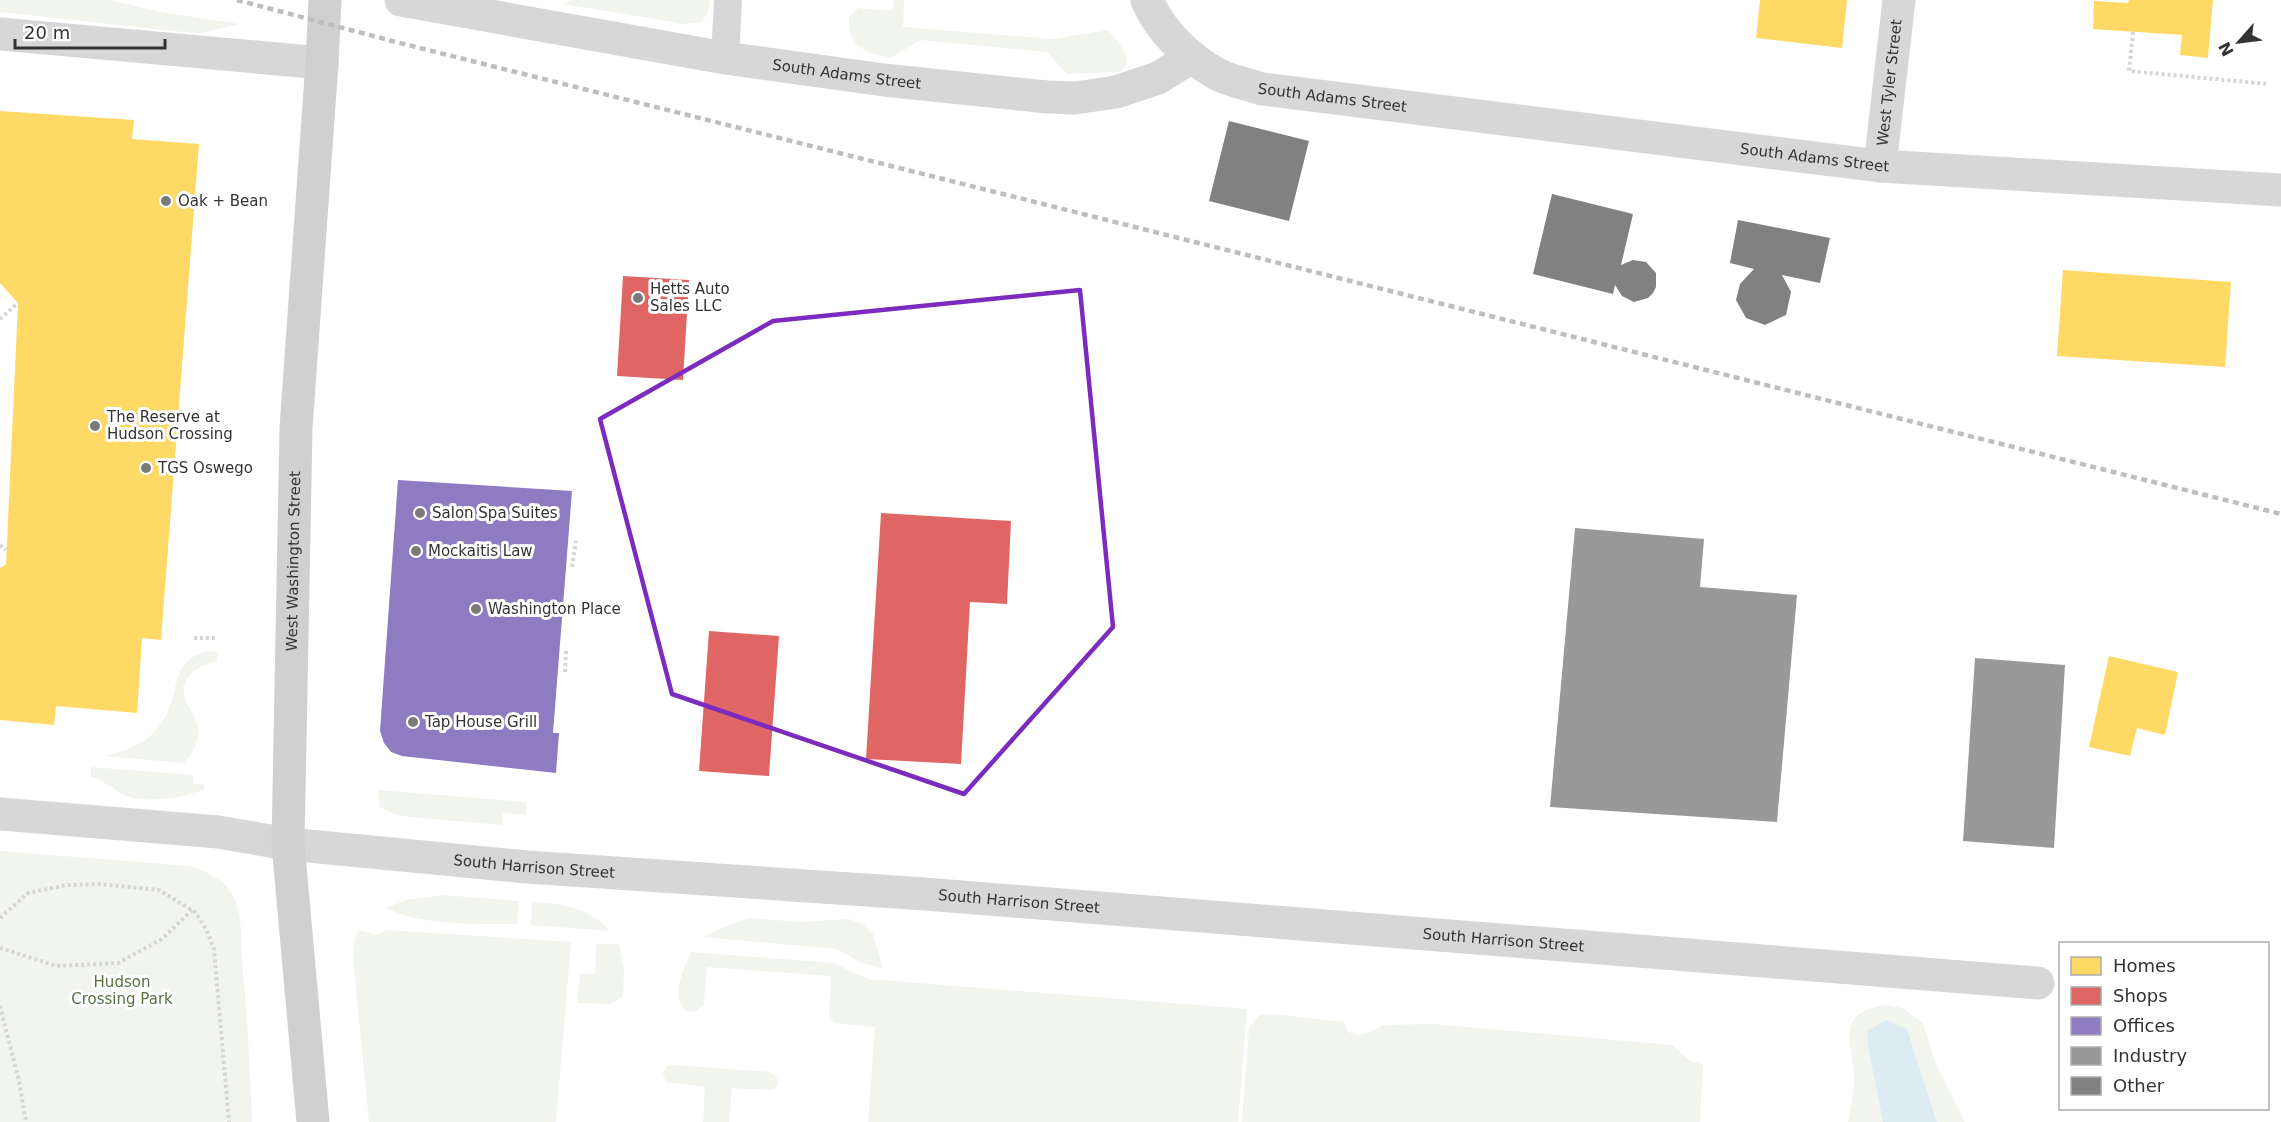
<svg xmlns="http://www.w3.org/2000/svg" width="2281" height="1122" font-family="'DejaVu Sans',sans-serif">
<rect width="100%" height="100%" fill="#fff"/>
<path fill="#f1f5ed" d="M0 0H111L160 12 240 24 202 33 183 32 0 12Z
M572 0H710L708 12 702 22 685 24 563 4Z
M894 0H904L903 27 1053 39 1108 30C1117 40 1138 62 1119 72L1067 74 1047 52 920 40 891 58C866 53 847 47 849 17L858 8 892 11Z
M208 651 217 652V662C198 664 179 678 185 699 187 705 191 710 194 716 203 733 196 750 184 763L103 756C130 751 154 740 167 714 180 687 171 660 208 651Z
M91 767 193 775V784H204V789C185 798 144 804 124 795 112 789 104 780 91 777Z
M378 790 526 802V815L503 813 502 825 409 817 397 815 379 807Z
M0 851 189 866C205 871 222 878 231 892 243 911 241 939 242 960 247 1014 250 1068 252 1122H0Z
M442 895 519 901 517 924C474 924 424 926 385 908L407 900Z
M532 902C562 904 590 907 610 931L531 925Z
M749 918 801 922 849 919 864 925 873 934 883 969 862 963 837 949 703 937 719 929Z
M359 930 376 935 387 930 571 942 556 1122H369L353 959 355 939Z
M596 944H619L624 970 623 996 611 1004 577 1003 580 974H595Z
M691 952 833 963 868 979 880 980 1247 1009 1238 1122H868L875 1027 834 1023 829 1015 831 976 707 967 704 1004 696 1011 687 1012C669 997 684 969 691 952Z
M1888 1005 1902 1008 1923 1023 1935 1062 1965 1122H1937L1907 1029 1867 1031 1868 1048 1883 1122H1848C1850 1110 1853 1097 1854 1084 1856 1048 1829 1011 1888 1005Z
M1272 1014 1344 1022 1348 1032 1358 1035 1370 1032 1383 1025 1433 1024 1672 1045 1690 1061 1703 1064 1700 1122H1242L1249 1028 1259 1015Z
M672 1065 770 1072 777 1078 778 1084 775 1089 771 1090 732 1088 729 1122H703L705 1087 666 1082 663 1073 667 1066Z"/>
<path fill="#ddebf3" d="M1886 1020 1907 1029 1937 1122H1883L1868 1048 1867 1031Z"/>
<path fill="#ffd966" d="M1760 0H1847L1842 48 1756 38Z
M2129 0H2213L2208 58 2180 55 2182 35 2093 29 2094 1 2128 3Z
M0 111 134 120 132 139 199 144 161 640 142 638 137 713 56 706 54 725 0 720V568L6 564 18 303 0 283Z
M2063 270 2231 282 2225 367 2057 356Z
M2109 656 2178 672 2165 735 2137 728 2130 756 2089 747Z"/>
<path fill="#e06666" d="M623 276 689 280 683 380 617 376Z
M881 513 1011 521 1007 604 970 602 961 764 866 759Z
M709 631 779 636 769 776 699 771Z"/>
<path fill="#8e7cc3" d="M398 480 572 491 553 733H559L556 773 402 756 391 752 384 743 380 731Z"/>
<path fill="#999" d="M1575 528 1704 539 1700 587 1797 595 1777 822 1550 807Z
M1975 658 2065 665 2054 848 1963 841Z"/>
<path fill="#818181" d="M1229 121 1309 141 1289 221 1209 201Z
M1552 194 1633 214 1621 265 1633 260 1646 262 1656 273V287L1653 293 1648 298 1634 302 1622 296 1615 285 1613 294 1533 274Z
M1738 220 1830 238 1820 283 1782 275 1791 292 1786 315 1765 325 1746 318 1736 300 1740 284 1754 269 1730 263Z"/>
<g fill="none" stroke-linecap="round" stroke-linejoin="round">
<path stroke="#d6d6d6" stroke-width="4" stroke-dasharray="3 3" stroke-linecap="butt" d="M2133 32 2129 71 2268 84
M0 319 18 303
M203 413 221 414
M0 545 6 550
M572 567 576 541
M194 638H215
M565 672 566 650
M0 918 28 893 67 885 99 884 159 890 195 912 206 929 214 949 229 1122
M0 948 57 966 118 963 162 939 192 910
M0 1006 19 1081 26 1122"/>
<path stroke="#d7d7d7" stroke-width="28" d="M725 58 728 0"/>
<g stroke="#d7d7d7" stroke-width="33">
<path id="s1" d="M401 0 725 58 884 80 1047 97 1075 98 1116 92 1158 78 1192 57"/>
<path id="s2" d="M1147 0C1160 31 1188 58 1217 74 1230 81 1247 84 1262 89L1880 166 2281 190"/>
<path d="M0 34 322 63"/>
<path id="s3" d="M1880 166 1899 0"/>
<path id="s4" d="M0 814 218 832 288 844 527 867 925 894 2038 983"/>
</g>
<path stroke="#d0d0d0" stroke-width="33" id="s5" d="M313 1122 288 844 296 428 322 63 325 0"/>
<path stroke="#bebebe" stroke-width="4.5" stroke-dasharray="6 4.5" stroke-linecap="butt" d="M237 0 396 42 2281 514"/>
</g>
<path fill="none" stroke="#7b2cbf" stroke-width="4.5" stroke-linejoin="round" d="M1080 290 1113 627 964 794 672 694 600 419 773 321Z"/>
<g fill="#7a7a7a" stroke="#fff" stroke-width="2">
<circle cx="166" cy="201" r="6"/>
<circle cx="638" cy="298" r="6"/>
<circle cx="95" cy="426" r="6"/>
<circle cx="146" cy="468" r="6"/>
<circle cx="420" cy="513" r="6"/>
<circle cx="416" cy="551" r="6"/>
<circle cx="476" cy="609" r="6"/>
<circle cx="413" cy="722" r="6"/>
</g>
<g text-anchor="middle" stroke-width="6" stroke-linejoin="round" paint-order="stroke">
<g font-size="15" fill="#333" stroke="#fff">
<text dy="5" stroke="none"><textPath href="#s1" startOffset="452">South Adams Street</textPath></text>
<text dy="5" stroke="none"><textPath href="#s3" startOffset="84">West Tyler Street</textPath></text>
<text dy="5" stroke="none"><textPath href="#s2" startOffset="222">South Adams Street</textPath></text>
<text dy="5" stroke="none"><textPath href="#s2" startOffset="708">South Adams Street</textPath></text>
<text dy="5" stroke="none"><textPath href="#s5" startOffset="562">West Washington Street</textPath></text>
<text dy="5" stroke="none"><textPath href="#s4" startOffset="537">South Harrison Street</textPath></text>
<text dy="5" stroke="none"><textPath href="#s4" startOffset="1023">South Harrison Street</textPath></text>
<text dy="5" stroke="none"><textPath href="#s4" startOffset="1509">South Harrison Street</textPath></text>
</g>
<g font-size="15" fill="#333" stroke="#fff" text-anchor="start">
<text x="178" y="206">Oak + Bean</text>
<text x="650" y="294">Hetts Auto<tspan x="650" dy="17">Sales LLC</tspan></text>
<text x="107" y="422">The Reserve at<tspan x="107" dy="17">Hudson Crossing</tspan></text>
<text x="158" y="473">TGS Oswego</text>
<text x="432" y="518">Salon Spa Suites</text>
<text x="428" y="556">Mockaitis Law</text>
<text x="488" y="614">Washington Place</text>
<text x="425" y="727">Tap House Grill</text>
</g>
<g font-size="15" fill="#56703f" stroke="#fff">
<text x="122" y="987">Hudson<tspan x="122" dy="17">Crossing Park</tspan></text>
</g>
</g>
<rect x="2059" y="942" width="210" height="168" fill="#ffffff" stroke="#adadad" stroke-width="1.5"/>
<rect x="2071" y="957" width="30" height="18" fill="#ffd966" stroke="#adadad" stroke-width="1.5"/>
<text x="2113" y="972" font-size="18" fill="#333333">Homes</text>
<rect x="2071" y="987" width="30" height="18" fill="#e06666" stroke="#adadad" stroke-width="1.5"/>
<text x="2113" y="1002" font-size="18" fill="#333333">Shops</text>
<rect x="2071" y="1017" width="30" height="18" fill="#8e7cc3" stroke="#adadad" stroke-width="1.5"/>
<text x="2113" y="1032" font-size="18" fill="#333333">Offices</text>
<rect x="2071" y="1047" width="30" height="18" fill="#999999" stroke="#adadad" stroke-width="1.5"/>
<text x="2113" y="1062" font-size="18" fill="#333333">Industry</text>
<rect x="2071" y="1077" width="30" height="18" fill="#818181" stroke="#adadad" stroke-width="1.5"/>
<text x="2113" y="1092" font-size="18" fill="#333333">Other</text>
<g transform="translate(2239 42) rotate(242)" stroke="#ffffff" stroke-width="4.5" paint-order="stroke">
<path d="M0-4.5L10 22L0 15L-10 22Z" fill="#333333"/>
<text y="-9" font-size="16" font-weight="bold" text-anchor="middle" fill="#333333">N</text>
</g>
<path d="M15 39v9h150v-9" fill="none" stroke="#333333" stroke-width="3"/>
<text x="24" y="39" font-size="18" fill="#333333" stroke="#ffffff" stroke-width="4.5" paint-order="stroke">20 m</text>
</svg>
